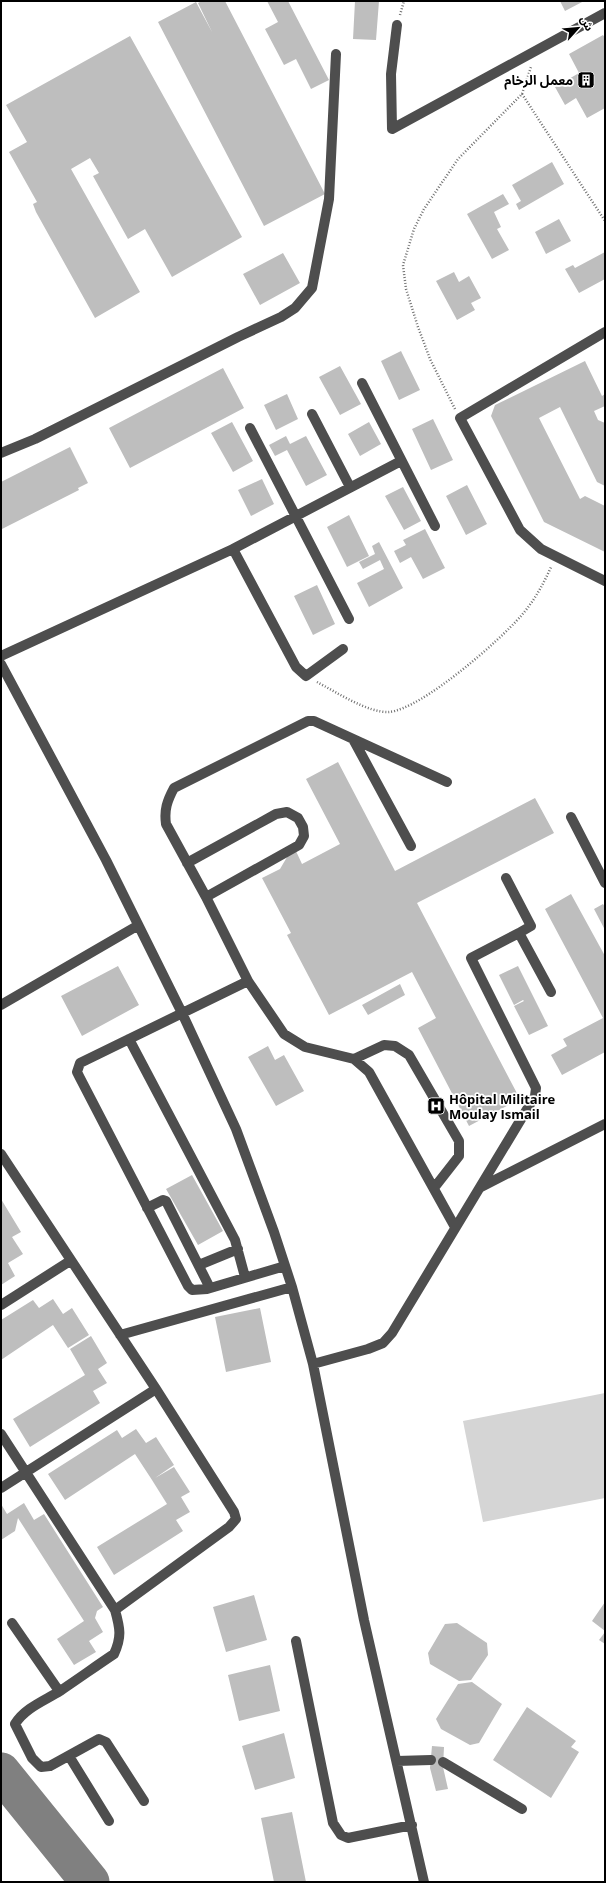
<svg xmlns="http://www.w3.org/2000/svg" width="606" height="1883" font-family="'Open Sans','Noto Sans Arabic',sans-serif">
<rect width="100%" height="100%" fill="#fff"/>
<path fill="#d5d5d5" d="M605 1393V1498L483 1522 463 1421Z"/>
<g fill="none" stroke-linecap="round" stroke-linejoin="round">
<path stroke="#808080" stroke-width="39" d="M1 1772 90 1882"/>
</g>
<path fill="#bebebe" d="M202 1H225L325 194 264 226 158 22 196 2 212 32 198 3Z
M267 1H288L329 80 311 89 296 59 284 65 265 29 278 22Z
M355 1H379L376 40 353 39Z
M560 1H584L565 11Z
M603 35 605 38V108L587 118 576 98 565 105 555 87 579 73 569 54Z
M130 36 242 237 172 277 145 229 128 239 93 176 99 173 90 158 71 169 140 292 95 318 36 212 33 204 37 202 9 152 27 142 6 105Z
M552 162 564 184 519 210 516 204 521 201 512 185Z
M503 194 509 204 494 212 501 227 497 229 509 250 492 259 467 214Z
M559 219 571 241 546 254 535 232Z
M605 252V279L579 293 565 269 573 265 575 268Z
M283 253 300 283 260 305 243 274Z
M454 272 459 282 469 276 481 298 471 303 475 310 457 320 436 281Z
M401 351 420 390 399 400 381 361Z
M585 361 602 396 605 394V406L594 411 598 420 605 423V486L597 482 560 407 539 418 580 499 585 496 605 506V552L544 522 491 416 495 405Z
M340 366 361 404 340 415 319 377Z
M223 368 244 408 130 468 109 428Z
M287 394 298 419 276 430 264 405Z
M433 419 453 460 431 470 412 429Z
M232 422 253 461 233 472 211 433Z
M369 422 381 444 360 456 348 434Z
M286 436 290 444 306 436 327 475 306 486 287 450 275 456 269 445Z
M70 447 88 483 78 488 79 490 2 529 1 482Z
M262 479 274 504 251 516 238 490Z
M467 485 487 524 466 535 446 496Z
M403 487 421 521 404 530 385 496Z
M349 515 369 556 347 567 327 527Z
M425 529 445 568 423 579 411 557 400 563 394 551 406 545 403 540Z
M379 542 403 588 369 607 357 583 384 569 380 560 363 569 359 562 375 554 372 546Z
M317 585 335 624 313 635 294 596Z
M338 762 395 871 535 798 554 833 417 903 520 1099 469 1126 418 1028 436 1018 412 972 329 1015 287 935 291 933 262 878 280 869 290 852 295 849 302 864 340 844 306 779Z
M571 894 605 956V1052L562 1075 551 1055 567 1046 563 1039 603 1018 545 909Z
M603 904 605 907V930L594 909Z
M118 966 139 1005 82 1036 61 996Z
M518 966 548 1026 529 1035 514 1006 524 1001 523 1000 514 1005 499 975Z
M400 984 405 995 368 1015 362 1005Z
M268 1046 275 1060 284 1055 304 1091 276 1106 248 1057Z
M192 1175 223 1231 198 1245 166 1189Z
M1 1199 21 1232 12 1237 23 1254 8 1263 15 1276 1 1285Z
M53 1299 63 1314 72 1308 89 1335 68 1348 53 1325 1 1360V1320L33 1300 39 1308Z
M260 1308 271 1362 226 1372 215 1317Z
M91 1336 107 1363 98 1369 107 1383 93 1391 100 1403 30 1447 13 1419 85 1375 70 1349Z
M136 1429 146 1443 156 1437 174 1465 155 1478 174 1467 190 1492 181 1497 190 1512 176 1520 183 1531 114 1575 97 1547 167 1504 152 1480 135 1454 65 1500 48 1474 117 1430 122 1438Z
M24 1503 34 1520 44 1514 103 1607 97 1611 95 1618 103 1632 89 1641 96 1652 74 1665 57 1639 84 1621 18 1518 15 1531 1 1540V1504L7 1514Z
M254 1595 267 1640 226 1652 213 1607Z
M605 1602V1631L592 1621Z
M457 1623 487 1643 488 1655 471 1680 459 1681 430 1664 428 1653 445 1624Z
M605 1632V1644L599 1640Z
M270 1665 280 1711 239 1721 228 1675Z
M472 1682 502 1704 479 1743 470 1745 441 1729 436 1719 458 1684Z
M527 1707 576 1741 571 1747 579 1752 551 1798 493 1760Z
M284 1733 295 1778 255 1790 242 1746Z
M432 1746 444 1747 443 1767 448 1789 436 1791 430 1768Z
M292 1812 306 1882H274L261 1818Z"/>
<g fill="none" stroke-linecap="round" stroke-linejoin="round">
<path stroke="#707070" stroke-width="2.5" stroke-dasharray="1 2" stroke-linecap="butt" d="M400 15 404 1
M522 94 605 221
M455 409 430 359 418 327 406 289 403 265 414 229 424 209 458 159 522 94 531 67
M317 682C336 692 368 713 389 712 422 709 499 641 521 616 534 601 543 585 551 567"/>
<path stroke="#4e4e4e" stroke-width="10" d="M397 25 391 74 392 129 605 13
M605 332 460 418 520 530 541 549 605 581
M362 383 435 526
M312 414 350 487
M250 428 349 619
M1 453 35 439 238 337 281 317 295 308 312 288 329 199 336 54
M233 549 296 667 306 676 343 649
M1 656 233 549 401 461
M1 664 106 860 182 1013 236 1129 274 1232 292 1287 313 1364 364 1620 424 1882
M353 739 411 846
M571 817 605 883
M187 863 276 814 287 812 298 818 303 827 304 836 299 845 206 897
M506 878 531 926 519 933
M248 981 206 897 166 824C164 810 167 801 174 788L308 721H314L447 782
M1 1005 137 926
M129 1039 235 1240 245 1277
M354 1059 384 1045 395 1046 409 1055 459 1141V1156L434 1188
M1 1154 156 1389 234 1512 236 1519 229 1527 115 1610
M481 1187 605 1124
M147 1208 163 1200 166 1201 210 1288
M199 1265 238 1249
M285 1266 207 1289 192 1290 188 1286 80 1078 77 1072 80 1063 248 981 284 1034 305 1047 354 1059 369 1072 455 1227
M1 1305 70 1261
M120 1335 292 1287
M313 1364 368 1349 383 1343 392 1333 535 1096 536 1088 471 958 519 933 551 992
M1 1434 115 1610C120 1628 122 1637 114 1654 96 1666 78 1679 60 1691 44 1701 25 1708 15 1724L32 1758 41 1767 50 1766 99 1739 106 1742 144 1801
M1 1488 156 1389
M12 1623 59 1691
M296 1641 333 1823 341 1835 348 1838 412 1825
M69 1756 109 1821
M397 1761 431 1760
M443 1762 522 1809"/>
</g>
<defs>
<symbol id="building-square" viewBox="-11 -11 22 22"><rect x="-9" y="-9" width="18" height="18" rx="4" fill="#000" stroke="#fff"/><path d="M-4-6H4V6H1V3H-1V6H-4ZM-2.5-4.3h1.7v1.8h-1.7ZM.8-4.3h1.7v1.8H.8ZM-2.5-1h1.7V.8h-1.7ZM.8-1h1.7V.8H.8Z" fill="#fff"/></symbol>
<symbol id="hospital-square" viewBox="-11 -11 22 22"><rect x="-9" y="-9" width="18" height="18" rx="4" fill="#000" stroke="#fff"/><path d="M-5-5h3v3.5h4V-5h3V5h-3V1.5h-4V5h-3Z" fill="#fff"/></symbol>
</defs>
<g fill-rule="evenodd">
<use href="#building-square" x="576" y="70" width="20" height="20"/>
<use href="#hospital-square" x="426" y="1096" width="20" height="20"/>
</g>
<g text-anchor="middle" stroke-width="3.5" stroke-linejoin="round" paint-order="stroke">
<g font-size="13" font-weight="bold" fill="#000" stroke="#fff" text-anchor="end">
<text x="573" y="85">معمل الرخام</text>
<text x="449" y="1104" text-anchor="start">Hôpital Militaire<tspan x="449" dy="15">Moulay Ismail</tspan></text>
</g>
</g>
<rect width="606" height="1883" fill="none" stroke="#000000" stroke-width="4"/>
<g transform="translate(578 28) rotate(63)" stroke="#ffffff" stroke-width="3" paint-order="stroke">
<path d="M0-3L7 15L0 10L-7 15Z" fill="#000000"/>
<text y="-6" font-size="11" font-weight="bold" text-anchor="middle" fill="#000000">ش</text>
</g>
</svg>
